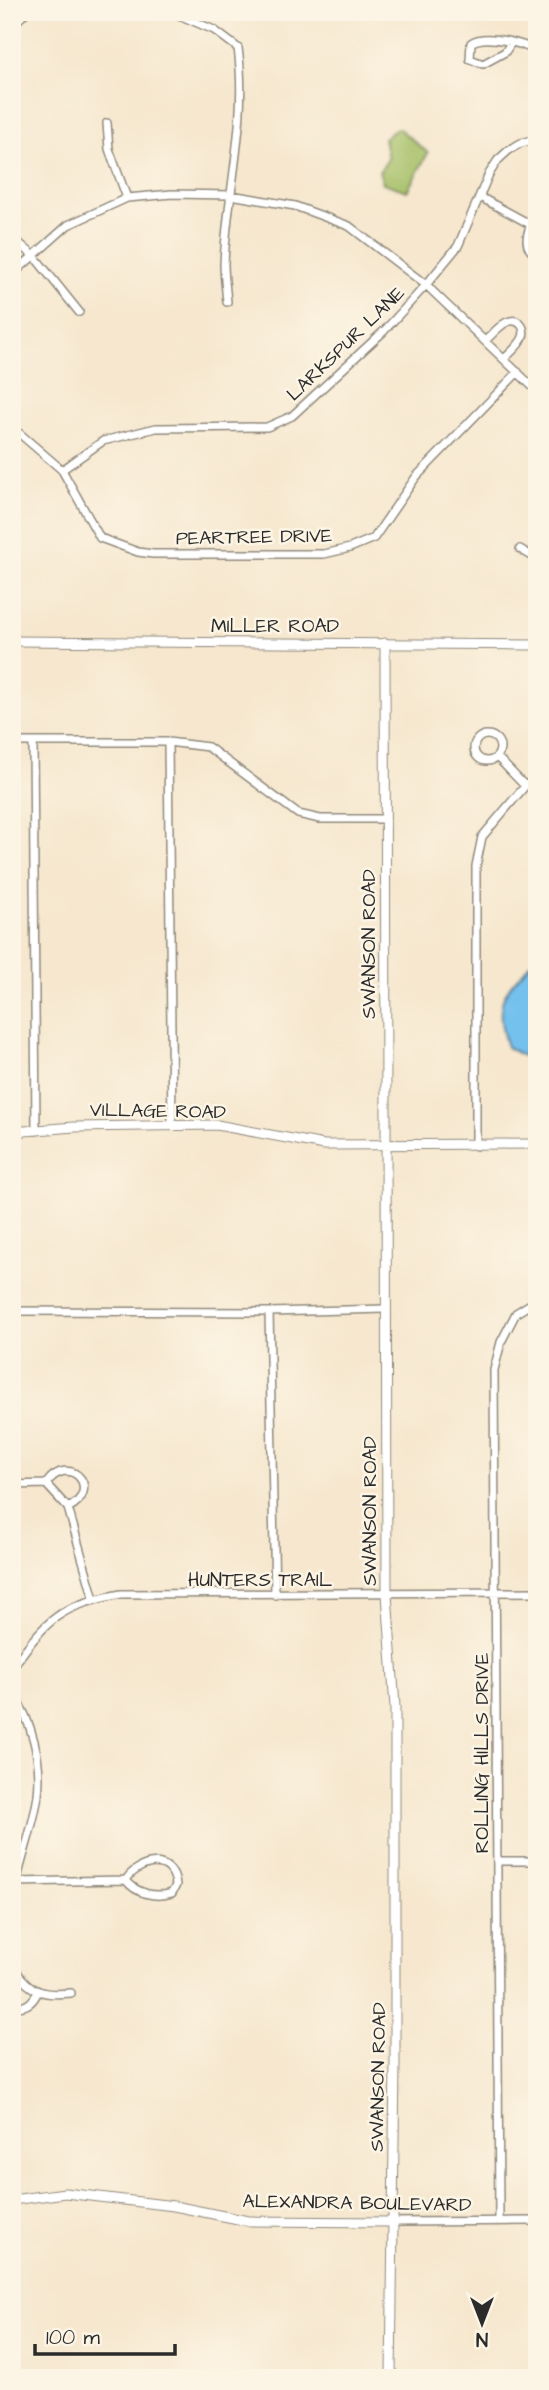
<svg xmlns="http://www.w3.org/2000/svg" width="549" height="2390" font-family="'Architects Daughter',sans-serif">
<rect width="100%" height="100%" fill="#fcf5e5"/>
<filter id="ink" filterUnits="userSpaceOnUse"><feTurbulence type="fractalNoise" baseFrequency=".0143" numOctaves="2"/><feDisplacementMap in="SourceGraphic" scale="14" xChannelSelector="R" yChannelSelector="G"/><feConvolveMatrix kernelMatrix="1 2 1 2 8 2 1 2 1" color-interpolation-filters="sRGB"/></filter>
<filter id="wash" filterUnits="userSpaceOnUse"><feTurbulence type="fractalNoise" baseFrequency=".00686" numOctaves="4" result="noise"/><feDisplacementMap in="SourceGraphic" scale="28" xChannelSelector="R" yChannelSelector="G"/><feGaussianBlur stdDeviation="1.57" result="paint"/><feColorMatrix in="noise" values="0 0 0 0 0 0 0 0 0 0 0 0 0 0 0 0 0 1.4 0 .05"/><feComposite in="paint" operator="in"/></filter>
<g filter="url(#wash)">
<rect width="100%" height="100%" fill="#f6e7ce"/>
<path fill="#a4bf66" stroke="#687548" stroke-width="2" d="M398 128 428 153 407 191 383 183 379 172 388 159 384 138Z"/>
<path fill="#75c1ee" stroke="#50768c" stroke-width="2" d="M537 956V1058L523 1056 507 1047C491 998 506 991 537 956Z"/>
</g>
<g filter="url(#ink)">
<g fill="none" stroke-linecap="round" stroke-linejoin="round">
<defs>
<path id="minor" d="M172 12 214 30 238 48C248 120 227 192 224 264 224 276 226 289 227 302
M12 26 26 12
M511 43 505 52 483 64 470 59 471 43C484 33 524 43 537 52
M107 123 109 149 127 198
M480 197 537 228
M531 224C526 236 524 249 537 255
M12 237 34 256 79 312
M12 275 68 225 127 198 172 194 231 195 295 206 349 226 426 285 537 391
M485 341C493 334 511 310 522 326 524 329 524 334 523 337 520 345 510 353 504 359
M12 427 62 470 100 538 138 552 153 554H324L350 548 374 538 416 477 518 372
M62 470 103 441 156 428 267 427 292 416 384 331 426 285 458 246 489 174 498 160 509 150 521 143 537 139
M520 549 537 559
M474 748a13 13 0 1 1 26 0a13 13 0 1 1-26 0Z
M12 742H168L208 747 298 814 320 819H385
M33 742 36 1131
M168 742 172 1126
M497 757 525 786
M476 1146V866L482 837 525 786 537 777
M12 1311 269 1312 385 1309
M269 1312 275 1595
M46 1484C69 1451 104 1490 68 1508
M12 1485 46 1484 68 1508 94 1599
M12 1668C48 1618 59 1606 121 1594L537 1592
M12 1693C32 1720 42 1761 38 1795 34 1824 24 1850 17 1879 13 1894 9 1956 16 1970 20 1978 30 1988 39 1991 48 1995 61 1994 71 1993
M497 1861H537
M13 1882 126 1880C136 1894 156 1898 172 1893L176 1885C172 1853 138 1861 126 1880
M12 2007C26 2008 33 2003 38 1991
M499 2221 494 1370 501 1342 516 1313 537 1300
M393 2222 537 2221"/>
<path id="tertiary" d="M12 641 537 645
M385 643 387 1594 395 1707V2063L391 2378
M12 1132 74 1127 217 1125 324 1145 537 1144
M12 2200 65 2193 174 2206 248 2221 393 2222"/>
</defs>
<use href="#minor" stroke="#90897c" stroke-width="10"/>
<use href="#tertiary" stroke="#90897c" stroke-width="11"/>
<use href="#minor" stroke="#fff" stroke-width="7"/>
<use href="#tertiary" stroke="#fff" stroke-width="9"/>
</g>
</g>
<g text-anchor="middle" stroke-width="5" stroke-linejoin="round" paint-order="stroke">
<g font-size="19" fill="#2b2b2b" stroke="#fcf5e5">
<text transform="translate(345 343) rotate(-44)" y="7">LARKSPUR LANE</text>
<text transform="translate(254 536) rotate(-1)" y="7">PEARTREE DRIVE</text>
<text x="275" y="632">MILLER ROAD</text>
<text transform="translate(368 944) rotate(-90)" y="7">SWANSON ROAD</text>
<text transform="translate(158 1110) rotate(1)" y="7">VILLAGE ROAD</text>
<text transform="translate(369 1511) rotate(-90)" y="7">SWANSON ROAD</text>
<text x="260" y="1586">HUNTERS TRAIL</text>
<text transform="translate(481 1753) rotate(-90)" y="7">ROLLING HILLS DRIVE</text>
<text transform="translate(377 2077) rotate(-89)" y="7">SWANSON ROAD</text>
<text transform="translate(357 2202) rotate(1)" y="7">ALEXANDRA BOULEVARD</text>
</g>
</g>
<rect width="549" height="2390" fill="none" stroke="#fcf5e5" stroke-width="42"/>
<g transform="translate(482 2323) rotate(180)" stroke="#fcf5e5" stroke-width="5" paint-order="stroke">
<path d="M0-5L12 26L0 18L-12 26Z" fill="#2b2b2b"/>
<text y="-10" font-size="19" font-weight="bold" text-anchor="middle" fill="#2b2b2b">N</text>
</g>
<path d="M35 2344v10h140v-10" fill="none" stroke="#2b2b2b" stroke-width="3.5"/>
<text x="46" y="2344" font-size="21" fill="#2b2b2b" stroke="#fcf5e5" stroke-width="5" paint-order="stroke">100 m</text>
</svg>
